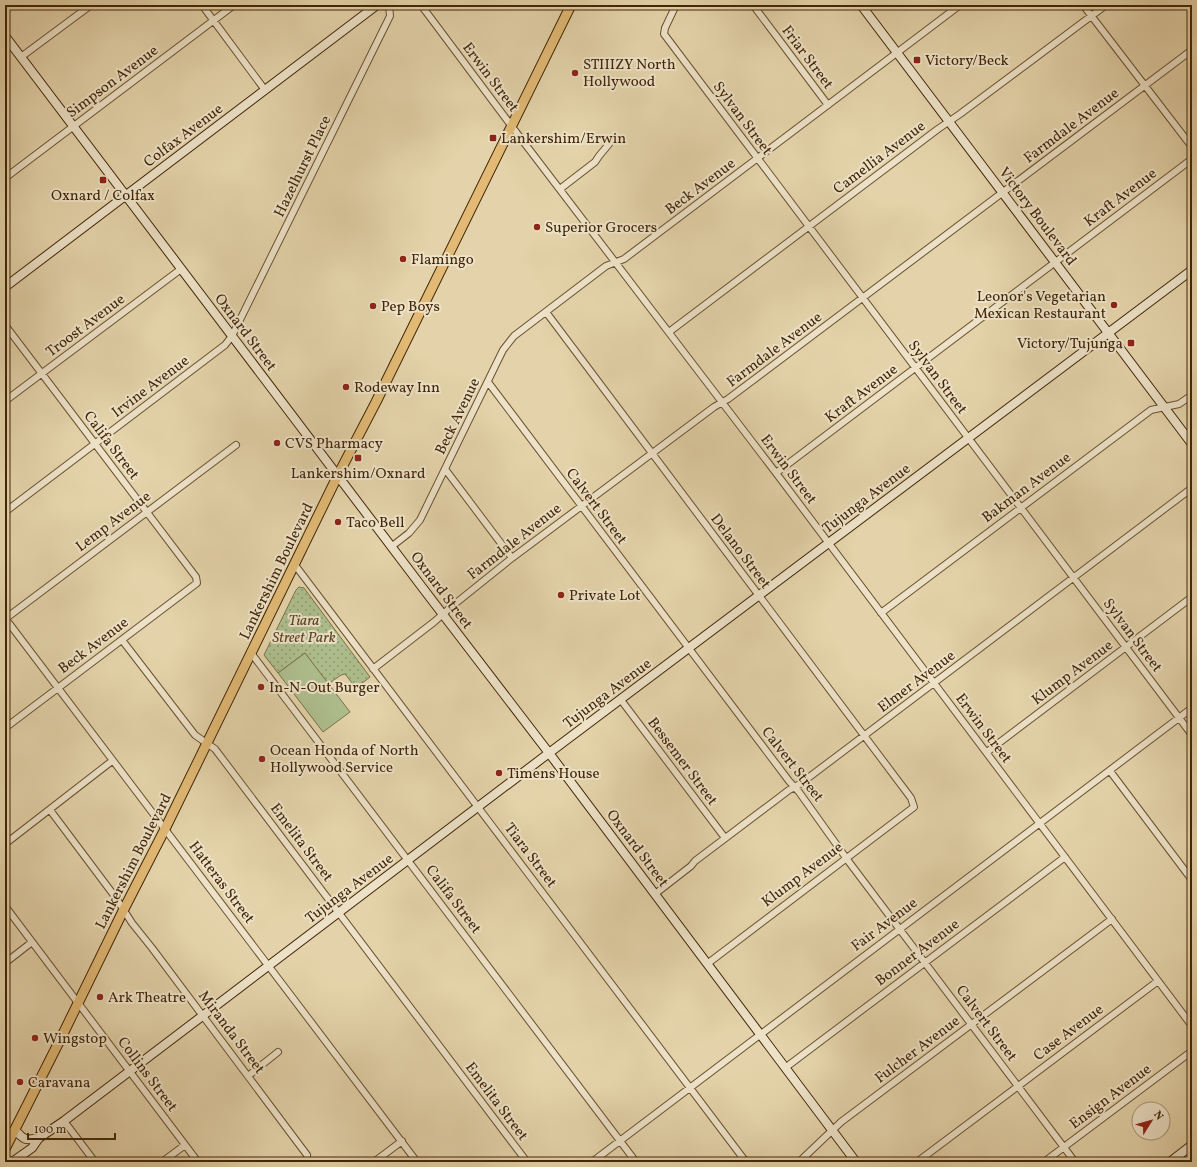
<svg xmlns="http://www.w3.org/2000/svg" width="1197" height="1167" font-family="Vollkorn,serif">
<defs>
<pattern id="park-dots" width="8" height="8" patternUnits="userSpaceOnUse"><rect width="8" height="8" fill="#aebe8e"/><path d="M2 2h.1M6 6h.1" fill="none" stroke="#8f9a72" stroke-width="1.8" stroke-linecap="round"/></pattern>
</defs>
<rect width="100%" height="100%" fill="#e4d3aa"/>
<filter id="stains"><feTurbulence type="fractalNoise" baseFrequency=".005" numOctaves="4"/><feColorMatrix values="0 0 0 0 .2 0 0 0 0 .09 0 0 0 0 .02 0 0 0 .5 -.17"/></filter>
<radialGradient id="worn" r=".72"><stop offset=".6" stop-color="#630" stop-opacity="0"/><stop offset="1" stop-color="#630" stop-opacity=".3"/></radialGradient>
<path fill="url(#park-dots)" stroke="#78724a" d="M299 587 304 588 370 677 356 688 345 674 341 675 328 684 305 653 278 673 264 655 296 590Z"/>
<path fill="#aebe8e" stroke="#78724a" d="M305 653 350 712 323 732 278 673Z"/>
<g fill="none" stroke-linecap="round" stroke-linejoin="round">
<defs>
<path id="street" d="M202 5 265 90
M421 5 519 136 776 473 1192 1026
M676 5 665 28 664 34 1192 735
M753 5 828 105
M1083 5 1192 147
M21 57 91 5
M5 178 234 5
M560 189 595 162 599 156 609 144
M546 312 911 798 914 807 707 964
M5 325 196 577 197 583 5 728
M669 332 938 129 960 114 1106 5
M488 382 789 781 799 792 849 862 1075 1162
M5 401 181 269
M445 469 512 558
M776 473 1192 159
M5 512 225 345 232 336 390 16 389 5
M391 547 409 533 420 520 503 350 514 336 606 266 624 259 960 5
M295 565 746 1162
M881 613 1151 410 1179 404 1192 395
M5 618C142 800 281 980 417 1162
M5 619 236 445
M122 640 195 735 215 749 527 1162
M251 653 636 1162
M373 669 434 622 451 607 512 558 714 407 728 399 1192 50
M621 700 725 838
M987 752 1192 597
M1110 771 1192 880
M50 810 116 898 132 923 152 948 307 1155
M5 844 112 761
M655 894 691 866 695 861 789 790 800 784 1192 488
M5 906 198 1162
M5 963 32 942
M785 1068 1065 857
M248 1076 278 1052
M64 1121 95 1162
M162 1162 185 1145
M374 1162 402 1141
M592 1162 1192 708
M799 1162 841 1122 1112 919
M917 1162 1158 981
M1044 1162 1192 1051"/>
<path id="secondary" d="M861 5 1192 444
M5 36 425 591 549 753 856 1162
M5 287 377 5
M15 1130C24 1140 26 1141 39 1138
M12 1162 32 1148 39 1138 64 1121 549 753 1192 270
M1170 1162 1192 1145"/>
<path id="primary" d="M5 1149 61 1038 124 909 165 829 338 475 376 402 571 5"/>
</defs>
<use href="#street" stroke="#6a5130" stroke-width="8"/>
<use href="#secondary" stroke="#422607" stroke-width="10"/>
<use href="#primary" stroke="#422607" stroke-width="11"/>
<use href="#street" stroke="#ede2c8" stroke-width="6"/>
<use href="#secondary" stroke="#ede2c8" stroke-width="8"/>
<use href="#primary" stroke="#e2ba75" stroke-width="9"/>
</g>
<g fill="#8f2418" stroke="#ede2c8" stroke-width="1.5">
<rect x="913" y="56" width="8" height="8" rx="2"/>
<circle cx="575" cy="73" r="4"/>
<rect x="489" y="134" width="8" height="8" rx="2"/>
<rect x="99" y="176" width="8" height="8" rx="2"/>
<circle cx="537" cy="227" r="4"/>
<circle cx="403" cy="259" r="4"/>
<circle cx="1114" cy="305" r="4"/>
<circle cx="373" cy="306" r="4"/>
<rect x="1127" y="339" width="8" height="8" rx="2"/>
<circle cx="346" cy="387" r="4"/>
<circle cx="277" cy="443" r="4"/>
<rect x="354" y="454" width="8" height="8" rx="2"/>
<circle cx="338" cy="522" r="4"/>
<circle cx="561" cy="595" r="4"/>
<circle cx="261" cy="687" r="4"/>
<circle cx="262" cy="759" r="4"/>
<circle cx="499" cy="773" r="4"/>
<circle cx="100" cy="997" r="4"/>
<circle cx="35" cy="1038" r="4"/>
<circle cx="20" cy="1082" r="4"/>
</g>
<g text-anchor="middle" stroke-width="4" stroke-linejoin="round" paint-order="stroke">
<g font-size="15" fill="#422607" stroke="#ede2c8">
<text transform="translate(808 57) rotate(53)" y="5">Friar Street</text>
<text transform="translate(491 77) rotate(53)" y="5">Erwin Street</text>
<text transform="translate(112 81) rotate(-37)" y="5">Simpson Avenue</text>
<text transform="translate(743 118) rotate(53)" y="5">Sylvan Street</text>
<text transform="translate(1071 125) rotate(-37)" y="5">Farmdale Avenue</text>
<text transform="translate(183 135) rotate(-37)" y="5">Colfax Avenue</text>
<text transform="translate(879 157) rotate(-37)" y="5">Camellia Avenue</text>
<text transform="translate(302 166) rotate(-64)" y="5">Hazelhurst Place</text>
<text transform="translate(700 186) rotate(-37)" y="5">Beck Avenue</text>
<text transform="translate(1120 197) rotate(-37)" y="5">Kraft Avenue</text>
<text transform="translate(1038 216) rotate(53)" y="5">Victory Boulevard</text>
<text transform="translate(85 325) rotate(-37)" y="5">Troost Avenue</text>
<text transform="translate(246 332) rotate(53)" y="5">Oxnard Street</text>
<text transform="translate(774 349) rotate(-37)" y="5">Farmdale Avenue</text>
<text transform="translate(938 377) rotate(53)" y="5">Sylvan Street</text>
<text transform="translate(150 386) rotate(-37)" y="5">Irvine Avenue</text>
<text transform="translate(861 393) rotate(-37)" y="5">Kraft Avenue</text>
<text transform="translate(457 416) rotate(-64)" y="5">Beck Avenue</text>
<text transform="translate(112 445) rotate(53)" y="5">Califa Street</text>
<text transform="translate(789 469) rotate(53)" y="5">Erwin Street</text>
<text transform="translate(1026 487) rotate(-37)" y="5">Bakman Avenue</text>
<text transform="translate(866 498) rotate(-37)" y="5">Tujunga Avenue</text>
<text transform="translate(597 506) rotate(53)" y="5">Calvert Street</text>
<text transform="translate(113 521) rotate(-37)" y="5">Lemp Avenue</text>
<text transform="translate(514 541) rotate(-38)" y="5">Farmdale Avenue</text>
<text transform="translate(741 551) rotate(53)" y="5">Delano Street</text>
<text transform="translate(276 571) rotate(-64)" y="5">Lankershim Boulevard</text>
<text transform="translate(442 590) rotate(53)" y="5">Oxnard Street</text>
<text transform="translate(1133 635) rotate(53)" y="5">Sylvan Street</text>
<text transform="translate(93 645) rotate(-37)" y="5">Beck Avenue</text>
<text transform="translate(1072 672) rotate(-37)" y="5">Klump Avenue</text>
<text transform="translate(916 681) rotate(-37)" y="5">Elmer Avenue</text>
<text transform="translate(607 693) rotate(-37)" y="5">Tujunga Avenue</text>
<text transform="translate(984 728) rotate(53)" y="5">Erwin Street</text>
<text transform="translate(683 761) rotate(53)" y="5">Bessemer Street</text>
<text transform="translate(793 764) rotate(52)" y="5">Calvert Street</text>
<text transform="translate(302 842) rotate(53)" y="5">Emelita Street</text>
<text transform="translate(638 848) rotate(53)" y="5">Oxnard Street</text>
<text transform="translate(531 855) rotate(53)" y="5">Tiara Street</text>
<text transform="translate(133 861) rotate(-63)" y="5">Lankershim Boulevard</text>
<text transform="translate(802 874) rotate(-37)" y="5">Klump Avenue</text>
<text transform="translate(222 882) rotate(53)" y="5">Hatteras Street</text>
<text transform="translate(349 888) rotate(-37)" y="5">Tujunga Avenue</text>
<text transform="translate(454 899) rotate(53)" y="5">Califa Street</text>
<text transform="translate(884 924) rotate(-37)" y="5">Fair Avenue</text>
<text transform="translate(917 952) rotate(-37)" y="5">Bonner Avenue</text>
<text transform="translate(987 1023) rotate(53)" y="5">Calvert Street</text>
<text transform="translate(232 1032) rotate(53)" y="5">Miranda Street</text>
<text transform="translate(1068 1032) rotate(-37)" y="5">Case Avenue</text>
<text transform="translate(917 1049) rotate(-37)" y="5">Fulcher Avenue</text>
<text transform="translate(148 1074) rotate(53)" y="5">Collins Street</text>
<text transform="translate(1110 1096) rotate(-37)" y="5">Ensign Avenue</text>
<text transform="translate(497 1101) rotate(53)" y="5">Emelita Street</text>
</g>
<g font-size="15" fill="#422607" stroke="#ede2c8" text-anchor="start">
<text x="925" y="65">Victory/Beck</text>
<text x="583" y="69">STIIIZY North<tspan x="583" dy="17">Hollywood</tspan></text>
<text x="501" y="143">Lankershim/Erwin</text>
<text x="103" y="200" text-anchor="middle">Oxnard / Colfax</text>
<text x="545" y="232">Superior Grocers</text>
<text x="411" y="264">Flamingo</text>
<text x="1106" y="301" text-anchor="end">Leonor's Vegetarian<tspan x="1106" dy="17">Mexican Restaurant</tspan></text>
<text x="381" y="311">Pep Boys</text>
<text x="1123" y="348" text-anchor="end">Victory/Tujunga</text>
<text x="354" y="392">Rodeway Inn</text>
<text x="285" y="448">CVS Pharmacy</text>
<text x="358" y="478" text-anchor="middle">Lankershim/Oxnard</text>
<text x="346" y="527">Taco Bell</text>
<text x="569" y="600">Private Lot</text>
<text x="269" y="692">In-N-Out Burger</text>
<text x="270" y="755">Ocean Honda of North<tspan x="270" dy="17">Hollywood Service</tspan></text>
<text x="507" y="778">Timens House</text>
<text x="108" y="1002">Ark Theatre</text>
<text x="43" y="1043">Wingstop</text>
<text x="28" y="1087">Caravana</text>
</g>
<g font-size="15" font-style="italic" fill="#584422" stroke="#ede2c8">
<text x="304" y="625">Tiara<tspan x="304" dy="17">Street Park</tspan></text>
</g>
</g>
<rect width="1197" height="1167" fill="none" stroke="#e4d3aa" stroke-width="20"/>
<rect x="6" y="6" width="1185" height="1155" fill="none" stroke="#422607" stroke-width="2"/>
<rect x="10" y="10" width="1177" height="1147" fill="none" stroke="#422607"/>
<g transform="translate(1151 1121) rotate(53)"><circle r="19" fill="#ede2c8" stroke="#a9977b"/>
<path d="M0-3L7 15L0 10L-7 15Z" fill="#8f2418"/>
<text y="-6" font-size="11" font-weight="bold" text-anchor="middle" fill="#422607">N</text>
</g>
<path d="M28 1133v6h87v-6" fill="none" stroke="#422607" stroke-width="2"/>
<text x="34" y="1133" font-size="12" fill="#422607" stroke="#ede2c8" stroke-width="3" paint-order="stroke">100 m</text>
<rect width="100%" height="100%" filter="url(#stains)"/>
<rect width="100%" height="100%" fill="url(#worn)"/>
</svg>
